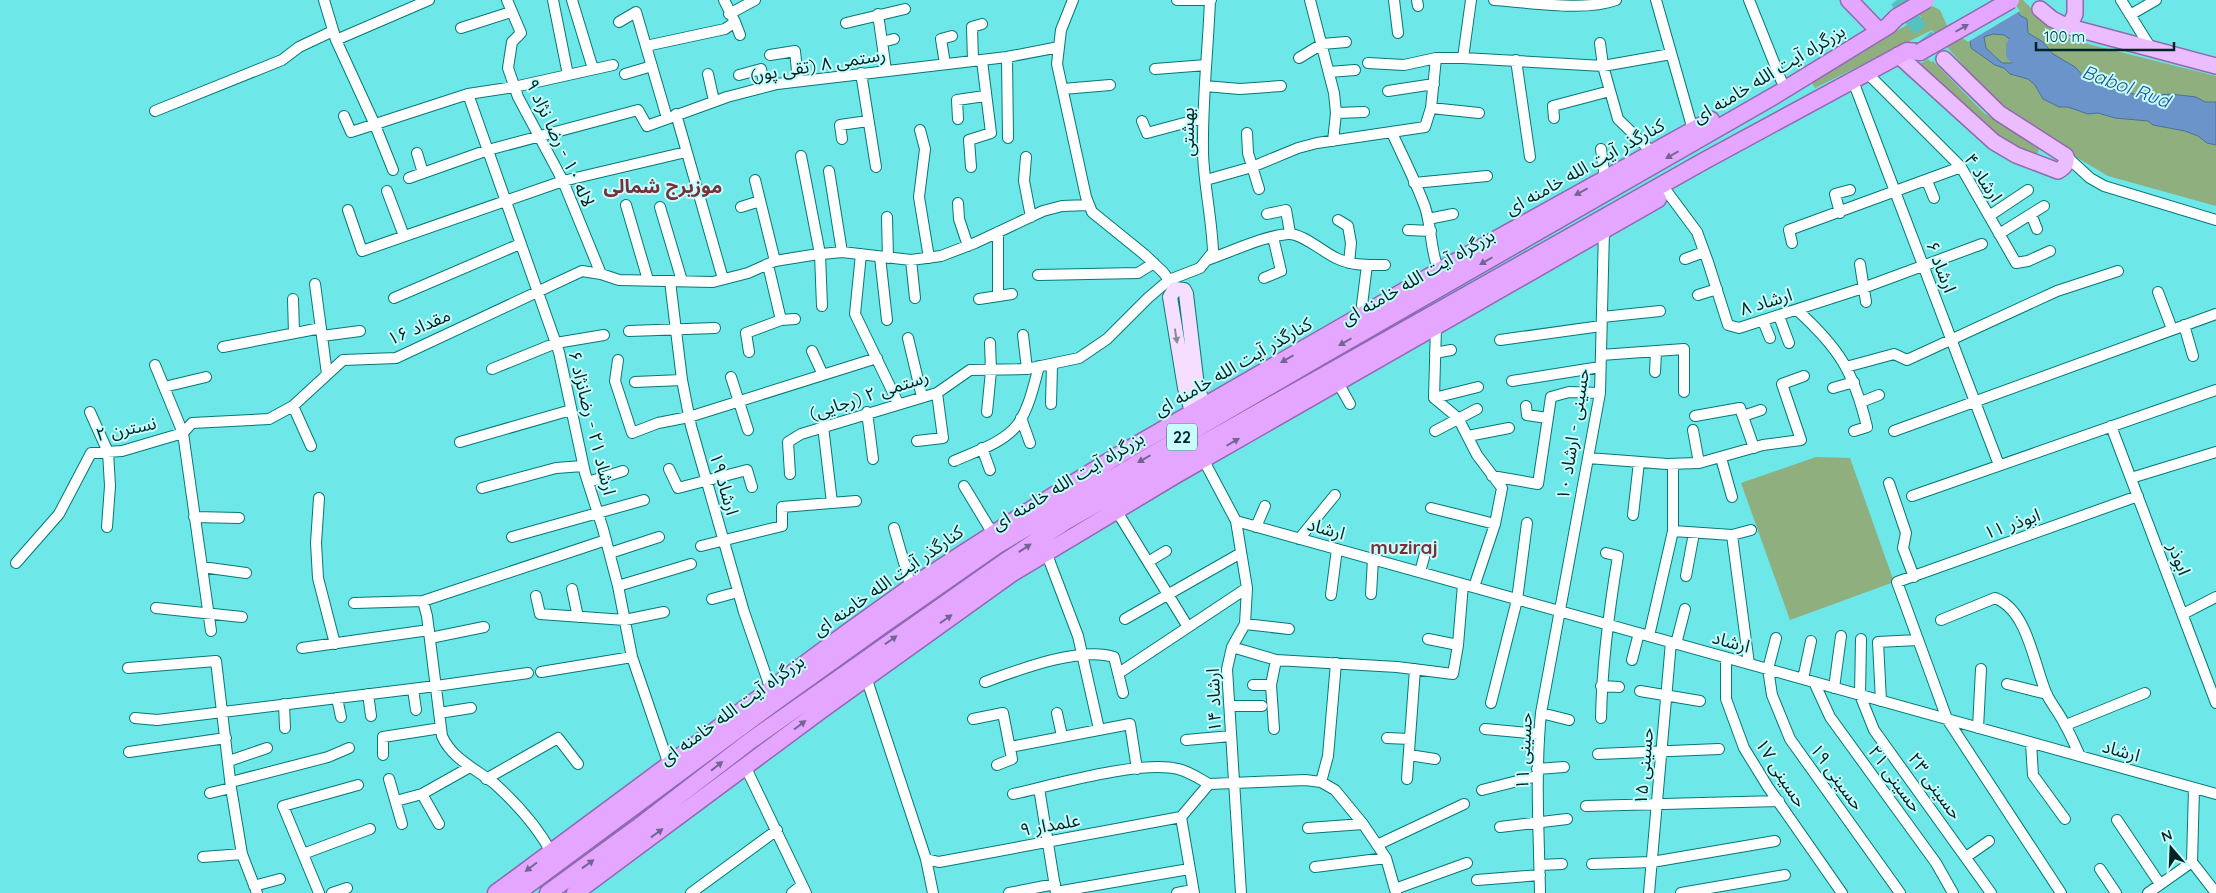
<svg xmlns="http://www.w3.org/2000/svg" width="2216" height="893" font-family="Quicksand,'Noto Sans Arabic',sans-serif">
<rect width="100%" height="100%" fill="#6de7e7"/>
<path fill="#8faf7f" d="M1909 0H2023L2051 28 2076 41 2216 76V206L2108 176 2064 150 2012 115 1991 97 1932 30 1815 88 1810 80 1921 17Z
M1928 59 1931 62 1933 61 1984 113 2039 149 2036 157 1996 138 1920 67 1921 63Z
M1816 457 1850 458 1894 582 1790 620 1741 483Z"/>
<path fill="#6a94ca" stroke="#4a7298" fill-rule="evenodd" d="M2013 6 2021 16 2027 19 2028 33 2043 42 2053 54 2075 67 2087 80 2098 84 2122 92 2145 96 2171 94 2196 97 2205 102H2216V145L2207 143 2198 136 2185 131 2153 125 2148 121 2115 118 2098 113 2088 114 2068 107H2059L2043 99 2035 85 2028 79 2010 74 2004 68 1995 65 1971 48 1970 40ZM1993 34 2004 35 2011 40 2015 59 2012 63H2002L1986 48 1984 37Z"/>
<path fill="#6de7e7" d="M1926 0H2006L2015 4 2020 11 1968 42 1948 28 1940 10 1930 5Z"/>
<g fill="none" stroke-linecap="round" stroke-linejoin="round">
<path stroke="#6a94ca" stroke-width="16" d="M2014 46V54L2074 90 2087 94"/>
<path stroke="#57c0c0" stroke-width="15" stroke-dasharray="15 8" stroke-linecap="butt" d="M1897 0 1944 59"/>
<defs>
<path id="minor" d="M324 0 336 40 375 125 393 170
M507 0 521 33 512 42 508 68 518 97 563 181 601 274
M553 0 568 75
M572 0 593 69
M1073 0 1061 30 1057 64 1086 197 1092 212 1145 255 1163 272 1172 284
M1177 0H1211
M1310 0 1334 93 1336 113 1333 141
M1394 0 1398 33
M1417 0 1418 6
M1494 0C1528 2 1585 12 1616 0
M1656 0 1693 130
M1749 0 1781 80
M2121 0 2152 50
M729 14 755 0
M878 14 886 70
M2130 15 2156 0
M619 22 636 12 667 118
M735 22 740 35
M846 23 905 9
M461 28 511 12
M336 40 429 0
M882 42 894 39
M1600 43 1603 66 1618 119 1652 152
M646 46 725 29 735 22 724 0
M770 55 795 51 798 81
M1007 57 1008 138
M1299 58 1322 44 1346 42
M1463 58 1471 0
M1516 60 1530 157
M973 61 972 27 982 24
M1368 63 1404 65 1436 58H1463L1603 66 1671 54
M945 64 941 39 952 36
M1155 69 1206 65
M1329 72 1355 70
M1866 72 1961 167 2016 263 2028 261 2050 251
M861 73 876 167
M625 74 652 66
M708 74 714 101
M739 75 761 69 765 87
M1853 81 1999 465
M1205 86 1240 89 1281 86
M1063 89 1110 85
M1388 91 1434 84
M468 94 559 352 585 473 603 529 618 586 632 657 669 765
M1431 108 1479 113
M155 111 282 60 299 47 333 31
M1336 113 1364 112
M676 114 723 279
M344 116 351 132 468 94 514 87 613 65
M1554 118 1553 106 1610 91
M958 119 957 100 985 96
M1142 121 1147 133 1203 118
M920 130 925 149 919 197 929 258
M1247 133 1248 153 1259 189
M1392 133C1403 157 1416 182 1425 207 1432 228 1430 251 1439 271
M842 139 840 125 868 121
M1601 149 1605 179
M417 153 423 173
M801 156 820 254 822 306
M2066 156 2090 178 2104 186 2216 220
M1026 157 1024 181 1031 217
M971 167 969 140 991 133 982 61
M829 171 842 252
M409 178 488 150 638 110 647 126 727 97 777 84 1007 57 1059 47
M755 180 775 261
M1206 180 1252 167 1298 148 1317 143 1425 127 1431 108 1436 58
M1927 181 1934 198
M1414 183 1487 176
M387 191 404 236
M1668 193 1697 232 1708 262 1728 325 1739 328 1863 288 1982 244
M958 203 959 219 968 246
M626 205 648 280
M660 207 682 281
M741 207 760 201
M348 210 362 251 563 181 686 152
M1840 213 1835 194 1850 190
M1267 214 1286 210 1290 233
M2031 214 2037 229
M1989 216 2028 190
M887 217 888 258
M1428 219 1453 214
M1338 220 1348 226 1351 243 1349 263
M1408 230 1431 231
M998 232V295
M1999 234 2044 206
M1792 243 1789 230 1961 167
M861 254 855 314 898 403
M880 257 887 320
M1685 259 1704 252
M911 260 915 298
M1207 260C1231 252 1263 236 1288 234 1302 233 1323 252 1336 258 1352 266 1367 265 1385 265
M1860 264 1866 302
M768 265 781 320
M1038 275 1138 273 1154 263
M1264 278 1281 271 1273 237
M670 281 682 380 691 426 744 612 771 690
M315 284 327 374
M2158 292 2172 329
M1698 295 1717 289
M394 298 520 244
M293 299 294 333
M979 299 1012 294
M1797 310C1839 348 1854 372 1867 427L1854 431
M1366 313 1362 305 1367 265
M1779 316 1789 343
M1602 317 1660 311
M1763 321 1770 338
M2184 325 2193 356
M1436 326 1434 398 1458 418 1477 455 1502 488 1495 524 1474 587
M629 331 715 328
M1023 335 1027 369
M322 336 360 331
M908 338 922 397
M1500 340 1601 326
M223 347 321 328
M812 351 823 375
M749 352 746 333 781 320 795 319
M1435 353 1451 350
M1601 355 1684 349V392
M618 360 615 381 632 433 658 423 689 417 877 358
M155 365 183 433 211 631
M1846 367 1894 354 1907 360 2057 291 2118 271
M492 369 556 343 604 335
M1655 372 1656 352
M731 377 748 430
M1337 381 1350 404
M1512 381 1600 367
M635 382 682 380
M164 387 206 377
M1833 388 1854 382
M1434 398 1478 387
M1861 402 1879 395
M1051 404 1052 365
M293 406 311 446
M1526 406 1527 415 1547 418
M90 412 108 452 110 486 107 527
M867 412 873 459
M987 412 991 371 990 343
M1695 416 1740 408 1754 448
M1743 416 1761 410
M1021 418 1030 443
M823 426 832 503
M2111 426 2216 703
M1693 430 1699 463
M1435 431 1477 409
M1894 431 2216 314
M1468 436 1509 428
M917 441 943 438 937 393
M460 442 571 410
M982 448 990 470
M1588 458 1667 464 1699 463 1763 445 1801 440 1782 384 1804 376
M1721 458 1732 497
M1203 459 1236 521 1247 588 1245 624 1232 647 1227 669 1241 893
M954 461C974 452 1004 443 1018 424 1029 408 1034 385 1039 366
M669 469 678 488 747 470 752 487
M790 474 788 442 801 434 937 393 970 370 1027 369 1079 358 1107 339 1148 298 1169 280 1200 268 1213 252C1212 219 1204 186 1203 153 1202 102 1208 51 1210 0
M1492 476 1538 484 1551 397 1569 392 1600 393
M2131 478 2216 452
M588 482 623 471
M1889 483 1906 533 1903 548 1914 577
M964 486 993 534
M482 488 556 468 583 466
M1912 496 2216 390
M319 498 316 543 318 578 335 644
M1431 508 1495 524
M1116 510 1188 627
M1633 515 1639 462
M194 517 239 518
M1236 521 2216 794
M1256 527 1265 506
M894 528 911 587
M1673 531 1732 535 1751 530
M1732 535 1749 664
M512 537 644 500
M1299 539 1335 495
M701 546 782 526V507L856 501
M1046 552 1078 636 1099 729
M610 553 659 537
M1148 562 1166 551
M16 563 59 514 91 453 122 451 183 433 192 423 269 419 293 406 343 360 396 358 582 271 601 274 619 280 713 282 748 273 775 261 812 255 842 252 911 260 941 256 975 243 1043 211 1062 206 1089 205
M202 567 246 573
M1420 572 1426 550
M1686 576 1694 533
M618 586 691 564
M572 589 578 617
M1371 594 1373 559
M1331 595 1337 549
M536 596 540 614 625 620 664 612
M712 599 738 592
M423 601 427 616 442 736C452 759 476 769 495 784 517 804 537 826 551 852
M354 603 423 601 606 540
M156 608 242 617
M2183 614 2216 597
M1125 619 1241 553
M1941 620 1995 598C2028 610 2034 666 2047 695 2052 705 2060 714 2065 725 2071 735 2075 746 2080 756
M1245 624 1289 629
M1649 636 1673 531V464
M430 638 484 627
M1776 638 1768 669 1772 695 1790 739 1900 893
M1428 639 1458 645
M1861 639 1860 695 1874 730 1991 893
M1676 644 1685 609
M1232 647 1276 660 1397 667 1453 674 1458 645 1463 584
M302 648 429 630
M1726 658V699L1744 748 1768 787 1842 893
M1632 660 1639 633
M128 668 216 661 231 788 242 854 257 893
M541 672 632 657
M1119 673 1247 588
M865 674 926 859 933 893
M1803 679 1811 641
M985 682C1018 670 1080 646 1114 657L1123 693
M1814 682 1830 717 1936 863 1953 893
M2007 684 2047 694
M1253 685H1271
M1601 686 1619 687
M1834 688 1841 636
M413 689 416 710
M1640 691 1700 701
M368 694 371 716
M337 698 341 717
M1881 701 1878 642 1918 640
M1491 703 1517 600 1527 523
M284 704 285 728
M1230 706H1262
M439 713 471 708
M1057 713 1062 736
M1541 713 1569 720
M135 718 157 720 436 686 528 673
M1601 718C1602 663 1609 610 1618 556L1606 553
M973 719 1003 713 1012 759 997 765
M2066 725 2145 693
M1978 728 1981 669
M1274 729 1271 685 1276 660
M1485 729 1539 734
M1387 738 1410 739
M1186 740 1231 736
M2031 743 2033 775 2065 819
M1010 747 1130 724 1137 769
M129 752 226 738
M1598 754 1719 749
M383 755V737L441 728
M1409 755 1435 759
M229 761 267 748
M746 768 806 893
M1537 769 1564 767
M389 779 402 824
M486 779 558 738 578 764
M1407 779 1415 669
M231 782 328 757 349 748
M1321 782 1328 756 1336 663
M1039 788 1056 893
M1482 790 1537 776
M210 793 231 788
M422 794 439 824
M1013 794C1054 785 1139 760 1178 769 1188 771 1200 779 1209 784
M396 801 422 794 470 767
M1586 806 1779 801
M2117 820 2160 884
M1500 827 1567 819
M1308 828 1363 824
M1377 845 1464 804
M303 854 370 829
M203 857 242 854
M1966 857 1989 841
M926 859 939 862 1181 817
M2192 862 2216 893
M1592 864 1652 862 1775 841
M1540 865 1562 864
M1315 867 1386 858
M2100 869 2116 893
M1477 880 1540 875
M254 886 280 879
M1395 889 1467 863
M1056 892 1189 869
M319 893 283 806 358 785
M332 893 347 888
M691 893 777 830
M792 893 802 885
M1009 893 1055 884
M1177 893 1193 890
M1194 893 1181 817 1209 784 1305 780 1321 782 1335 790 1363 824 1386 858 1396 893
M1540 893C1539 833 1535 773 1541 713L1600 393 1604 230
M1649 893 1671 642
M1681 893 1785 875
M2061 893 1947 719 1897 582 2138 496
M2148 893 2192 862 2194 788"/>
<path id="secondary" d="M1195 421 1185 388 1170 297 1175 289 1184 290 1186 294 1197 386 1207 416"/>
<path id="primary" d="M2040 9 2052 19 2066 26 2216 66
M2069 27 2075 14V0
M1898 55 1994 142 2016 155 2058 171C2065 167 2067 164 2066 156L1999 113 1944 59"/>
<path id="trunk" d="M1849 0 1879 31
M496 893 848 632 911 587 1032 509 1117 456 1439 271 1711 120
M517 893 775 702 884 624 999 544 1323 355 1774 96 1888 26 1897 17
M548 893 637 828 750 741 1003 563 1066 521 1704 161 1907 51 1920 52
M575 893 824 708 1011 574 1174 476 1658 199"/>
</defs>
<use href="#minor" stroke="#067878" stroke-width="12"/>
<use href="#secondary" stroke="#067878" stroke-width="16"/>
<use href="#primary" stroke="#906ab1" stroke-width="18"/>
<use href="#trunk" stroke="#906ab1" stroke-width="19"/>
<use href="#minor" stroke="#fff" stroke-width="10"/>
<use href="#secondary" stroke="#f5defe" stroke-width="14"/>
<use href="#primary" stroke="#ebbcfe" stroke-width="15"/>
<use href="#trunk" stroke="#e4a6fe" stroke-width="16"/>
<defs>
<path id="trunk-bridge" d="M1897 17 1926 0
M1920 52 2011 0"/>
</defs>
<use href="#trunk-bridge" stroke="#906ab1" stroke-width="19" stroke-linecap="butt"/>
<use href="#trunk-bridge" stroke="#e4a6fe" stroke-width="16"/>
</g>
<defs><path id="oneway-solid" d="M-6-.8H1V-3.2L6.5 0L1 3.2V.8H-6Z" transform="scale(1.25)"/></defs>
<g fill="#726592">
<use href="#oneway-solid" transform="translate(1962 28) rotate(-30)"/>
<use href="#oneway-solid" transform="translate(1672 155) rotate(150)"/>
<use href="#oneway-solid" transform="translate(1581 192) rotate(152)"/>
<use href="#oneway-solid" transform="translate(1486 261) rotate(150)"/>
<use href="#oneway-solid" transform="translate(1345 342) rotate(150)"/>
<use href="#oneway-solid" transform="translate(1287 359) rotate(150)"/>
<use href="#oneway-solid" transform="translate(1233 442) rotate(-30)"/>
<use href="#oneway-solid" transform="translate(1144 459) rotate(150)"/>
<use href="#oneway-solid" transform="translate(1025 548) rotate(-33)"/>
<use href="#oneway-solid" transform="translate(946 619) rotate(-35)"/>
<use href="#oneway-solid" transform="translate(891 640) rotate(-35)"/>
<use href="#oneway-solid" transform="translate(800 725) rotate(-37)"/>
<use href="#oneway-solid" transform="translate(717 766) rotate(-38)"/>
<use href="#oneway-solid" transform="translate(657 833) rotate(-36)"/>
<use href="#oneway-solid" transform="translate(588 864) rotate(-36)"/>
<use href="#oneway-solid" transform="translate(531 867) rotate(143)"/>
</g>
<use fill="#878a9c" href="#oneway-solid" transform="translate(1176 336) rotate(81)"/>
<g text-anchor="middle" stroke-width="4" stroke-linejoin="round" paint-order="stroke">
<rect fill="#c7fdfd" stroke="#3c6566" stroke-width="1" x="1167" y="423.5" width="30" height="27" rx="4"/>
<g font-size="16" font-weight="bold" fill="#002425">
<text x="1182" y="443">22</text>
</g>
<g font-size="18" fill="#002425" stroke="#c7fdfd">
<text transform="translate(818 65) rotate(-9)" y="6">رستمی ۸ (تقی پور)</text>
<text transform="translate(1769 74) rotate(-31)" y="6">بزرگراه آیت الله خامنه ای</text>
<text transform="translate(1188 132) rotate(-90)" y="6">بهشتی</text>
<text transform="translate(560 143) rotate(65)" y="6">لاله ۱۰ - رضا نژاد ۹</text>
<text transform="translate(1585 167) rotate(-29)" y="6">کنارگذر آیت الله خامنه ای</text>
<text transform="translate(1983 178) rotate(57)" y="6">ارشاد ۴</text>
<text transform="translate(1941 267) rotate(69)" y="6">ارشاد ۶</text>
<text transform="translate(1418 277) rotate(-30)" y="6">بزرگراه آیت الله خامنه ای</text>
<text transform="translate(1766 302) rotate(-17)" y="6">ارشاد ۸</text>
<text transform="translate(419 327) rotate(-23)" y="6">مقداد ۱۶</text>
<text transform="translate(1233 367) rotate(-30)" y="6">کنارگذر آیت الله خامنه ای</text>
<text transform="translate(869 395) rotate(-18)" y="6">رستمی ۲ (رجایی)</text>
<text transform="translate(592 423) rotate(76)" y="6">ارشاد ۲۱ - رضانژاد ۶</text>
<text transform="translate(126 429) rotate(-12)" y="6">نسترن ۲</text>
<text transform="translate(1573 434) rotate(-81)" y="6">حسینی - ارشاد ۱۰</text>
<text transform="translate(1068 481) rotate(-31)" y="6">بزرگراه آیت الله خامنه ای</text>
<text transform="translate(724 484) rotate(74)" y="6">ارشاد ۱۹</text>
<text transform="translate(2012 524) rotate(-20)" y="6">ابوذر ۱۱</text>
<text transform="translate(1326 529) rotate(16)" y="6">ارشاد</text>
<text transform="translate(2179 559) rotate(69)" y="6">ابوذر</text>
<text transform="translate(888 581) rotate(-35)" y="6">کنارگذر آیت الله خامنه ای</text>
<text transform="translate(1731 642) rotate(15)" y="6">ارشاد</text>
<text transform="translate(1214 700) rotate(-92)" y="6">ارشاد ۱۴</text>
<text transform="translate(732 710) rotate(-36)" y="6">بزرگراه آیت الله خامنه ای</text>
<text transform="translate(1524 751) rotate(-87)" y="6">حسینی ۱۱</text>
<text transform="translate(2121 751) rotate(16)" y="6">ارشاد</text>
<text transform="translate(1644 766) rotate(-85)" y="6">حسینی ۱۵</text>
<text transform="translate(1781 773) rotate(57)" y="6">حسینی ۱۷</text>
<text transform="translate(1837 777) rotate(54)" y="6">حسینی ۱۹</text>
<text transform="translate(1895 779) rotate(54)" y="6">حسینی ۲۱</text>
<text transform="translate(1935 786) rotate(54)" y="6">حسینی ۲۳</text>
<text transform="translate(1050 825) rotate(-10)" y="6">علمدار ۹</text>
</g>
<g font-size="19" font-style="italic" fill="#1c5497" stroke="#c7fdfd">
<text transform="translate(2126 86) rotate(20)" y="7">Babol Rud</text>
</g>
<g font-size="19" font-weight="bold" fill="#773038" stroke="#c7fdfd">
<text x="663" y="193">موزیرج شمالی</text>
<text x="1404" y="554">muziraj</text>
</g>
</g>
<g transform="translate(2171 848) rotate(341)" stroke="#c7fdfd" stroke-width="4" paint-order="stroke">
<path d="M0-4L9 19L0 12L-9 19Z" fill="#002425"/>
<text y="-8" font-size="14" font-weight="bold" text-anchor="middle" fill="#002425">N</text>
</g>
<path d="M2036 42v8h138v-8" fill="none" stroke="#002425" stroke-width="2.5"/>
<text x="2044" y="42" font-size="15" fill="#002425" stroke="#c7fdfd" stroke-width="4" paint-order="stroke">100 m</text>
</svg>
